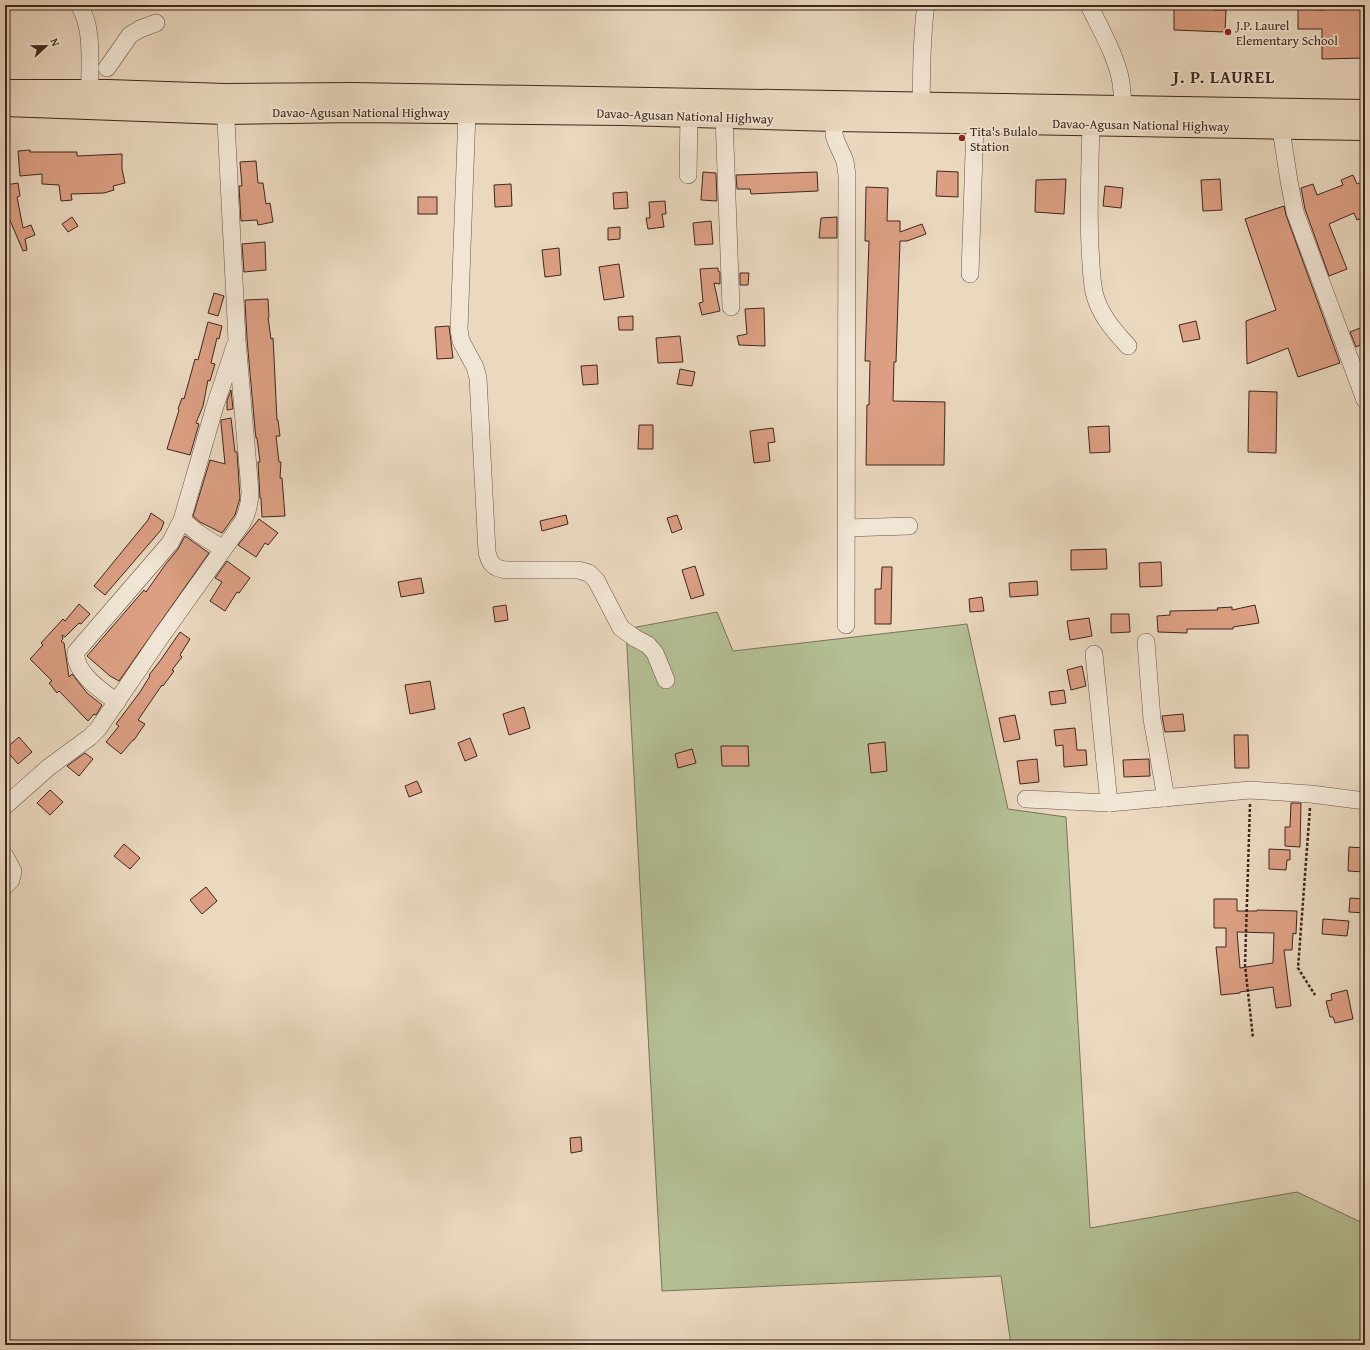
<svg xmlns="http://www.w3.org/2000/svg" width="1370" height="1350" font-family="'Gentium Book Plus',serif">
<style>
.green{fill:#b4bf94;stroke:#7a7359}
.building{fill:#dc9f83;stroke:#3f271e;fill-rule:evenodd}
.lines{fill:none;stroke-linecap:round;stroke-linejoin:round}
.minor-casing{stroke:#6a5346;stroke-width:18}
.highway-casing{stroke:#3f271e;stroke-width:24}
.path{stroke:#3f271e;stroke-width:2.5;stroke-dasharray:3 2;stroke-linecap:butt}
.minor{stroke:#f1e6d5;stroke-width:17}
.highway{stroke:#ead8bf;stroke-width:22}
.poi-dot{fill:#8f2418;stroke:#f1e6d5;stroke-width:1.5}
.labels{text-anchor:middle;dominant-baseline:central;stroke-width:3.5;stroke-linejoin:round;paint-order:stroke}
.poi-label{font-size:13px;fill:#3f271e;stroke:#f1e6d5;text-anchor:start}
.street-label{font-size:13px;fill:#3f271e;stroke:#f1e6d5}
.district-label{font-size:17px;font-weight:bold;letter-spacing:1px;fill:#3f271e;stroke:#f1e6d5}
</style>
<rect width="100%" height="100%" fill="#ead8bf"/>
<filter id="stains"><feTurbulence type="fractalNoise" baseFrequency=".005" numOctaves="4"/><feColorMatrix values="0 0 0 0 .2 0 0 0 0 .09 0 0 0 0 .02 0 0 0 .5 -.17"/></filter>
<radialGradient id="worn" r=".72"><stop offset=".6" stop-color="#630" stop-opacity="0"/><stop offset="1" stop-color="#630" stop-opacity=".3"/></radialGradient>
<polygon class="green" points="717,612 733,651 967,624 1008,809 1066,817 1090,1228 1297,1192 1365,1224 1365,1345 1011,1345 1001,1276 662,1291 626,629"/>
<g class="building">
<polygon points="1199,5 1214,5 1214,10 1226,10 1225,32 1174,30 1174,9 1199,9"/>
<polygon points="1324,5 1363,5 1363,15 1365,15 1365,58 1322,59 1322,29 1298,29 1298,9 1324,10"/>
<polygon points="30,150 30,152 77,152 77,156 122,154 122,169 125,183 113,186 114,190 104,193 71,194 72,200 61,201 59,185 42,184 42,174 20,176 18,151"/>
<polygon points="256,161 258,183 263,183 266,204 270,203 273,222 258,225 257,220 241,221 239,186 242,186 240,162"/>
<polygon points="937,171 958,172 958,197 936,196"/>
<polygon points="703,172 716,173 717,201 701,200"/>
<polygon points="817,172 818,191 751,194 750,189 737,189 736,175"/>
<polygon points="1353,175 1357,184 1365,181 1365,217 1357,220 1354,213 1329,224 1347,269 1329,276 1305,209 1301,188 1313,184 1317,195 1343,185 1341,180"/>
<polygon points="1066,179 1064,214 1035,212 1036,180"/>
<polygon points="1220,179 1222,210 1203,211 1201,180"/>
<polygon points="18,183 20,196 17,197 23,228 31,225 35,235 25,239 27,250 23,251 9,218 5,219 5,185"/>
<polygon points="511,184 512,206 495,207 494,185"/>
<polygon points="1105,186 1123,188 1121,208 1103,206"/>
<polygon points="866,187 888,188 887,221 900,221 900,232 922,224 926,234 907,241 900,241 896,362 894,362 893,401 945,402 944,465 866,465 867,405 869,405 870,361 865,361 869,241 865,241"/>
<polygon points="627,192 628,208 614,209 613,193"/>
<rect x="418" y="197" width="19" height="17"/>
<polygon points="665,201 666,214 662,214 664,227 648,229 646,218 650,218 649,202"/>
<polygon points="1284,206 1286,215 1340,363 1298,377 1288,348 1247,364 1246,321 1276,310 1245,219"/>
<polygon points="72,217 78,226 68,232 62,224"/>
<polygon points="837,217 837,238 819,238 821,218"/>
<polygon points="711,221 713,244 695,245 693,223"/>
<polygon points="620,227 620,239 608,240 608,228"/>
<polygon points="265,242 266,270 244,272 242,244"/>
<polygon points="559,248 561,275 545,277 542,250"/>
<polygon points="619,264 624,297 604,300 599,267"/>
<polygon points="718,268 718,271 720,272 720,284 714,283 720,311 702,315 699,303 703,302 700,269"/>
<polygon points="740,273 749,273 748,285 740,285"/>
<polygon points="214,293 224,296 218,316 208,313"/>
<polygon points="268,299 269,317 268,317 271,339 273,338 274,357 277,420 278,420 280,436 276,436 279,462 281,462 280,478 282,478 285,516 262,517 261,498 260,498 258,462 260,462 257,438 256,438 255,429 247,339 245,300"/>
<polygon points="764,308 765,346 739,345 737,336 747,334 745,309"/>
<polygon points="633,316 633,330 619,330 618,317"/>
<polygon points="1196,321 1200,339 1183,342 1179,325"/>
<polygon points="208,322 222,326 219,339 217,338 211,363 215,364 210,381 208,380 203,406 196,423 199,424 190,455 167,449 179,410 178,409 182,398 184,399 195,359 198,360"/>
<polygon points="449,326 453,358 437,359 435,327"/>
<polygon points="1365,326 1365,343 1356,347 1350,332"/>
<polygon points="680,336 683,362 658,363 656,338"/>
<polygon points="597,365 598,384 583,385 581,366"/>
<polygon points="680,369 695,372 692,386 677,384"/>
<polygon points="231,390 233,409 227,410 227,401"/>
<polygon points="1249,391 1277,392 1276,453 1248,452"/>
<polygon points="231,418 235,452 237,452 240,498 235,515 222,533 200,522 193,516 210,460 225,464 221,423 221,420"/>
<polygon points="639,425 653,425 653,449 638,449"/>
<polygon points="1109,426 1110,452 1090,453 1088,427"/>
<polygon points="773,428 775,442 768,443 770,461 754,463 750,431"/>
<polygon points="151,513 164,522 161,530 105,595 94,586 148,520"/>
<polygon points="566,515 568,524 542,531 540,521"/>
<polygon points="677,515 682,529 672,533 667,518"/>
<polygon points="259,519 278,533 268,545 265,543 256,557 238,545"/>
<polygon points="185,536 209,553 119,681 110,676 87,656 144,590 146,592 165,565 178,549"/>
<polygon points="1106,549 1107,569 1071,570 1071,550"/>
<polygon points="227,561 250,578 239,593 237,592 225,611 210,601 222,582 215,578"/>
<polygon points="1161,562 1162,586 1140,587 1139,563"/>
<polygon points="695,566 704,595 691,599 682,570"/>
<polygon points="882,567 892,567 891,624 875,624 875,589 881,589"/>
<polygon points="421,578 424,593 401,597 398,582"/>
<polygon points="1037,581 1038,595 1010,597 1009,583"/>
<polygon points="982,597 984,611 970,612 969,599"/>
<polygon points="79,604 90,614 81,624 79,623 65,637 62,635 63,639 61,641 64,643 69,677 72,674 87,693 102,705 96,715 94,714 88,721 59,691 57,693 49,683 52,681 30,659 43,645 41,643 63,619 65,621"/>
<polygon points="506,605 508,620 495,622 493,607"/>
<polygon points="1255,605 1259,623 1233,627 1233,629 1187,629 1187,633 1158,632 1157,616 1170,615 1170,611 1218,610 1217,608 1232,607 1232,610"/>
<polygon points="1111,614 1129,614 1130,632 1111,633"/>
<polygon points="1089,618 1092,636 1070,640 1067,621"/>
<polygon points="180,632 190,639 180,655 182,657 172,670 174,671 163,686 162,685 138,720 145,724 134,740 133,740 121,754 106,742 119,726 116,724 140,692 150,676 149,675 160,661"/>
<polygon points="1082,666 1086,686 1071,690 1067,670"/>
<polygon points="430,681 435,709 410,714 405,685"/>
<polygon points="1064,690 1066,703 1051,705 1049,692"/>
<polygon points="524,707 530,728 509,735 503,714"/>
<polygon points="1183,714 1185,731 1165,732 1162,716"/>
<polygon points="1015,715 1020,739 1004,742 999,718"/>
<polygon points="1075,728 1077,750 1086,750 1087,765 1064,767 1063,745 1056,746 1054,730"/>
<polygon points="1234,735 1248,735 1249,768 1235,768"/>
<polygon points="19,737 32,752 18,764 5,749"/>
<polygon points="470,738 477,756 465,761 458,743"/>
<polygon points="885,742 887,771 871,773 868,744"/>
<polygon points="721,746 748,746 749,766 722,766"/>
<polygon points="692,749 696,763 678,768 675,754"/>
<polygon points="85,753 93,759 79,776 67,766"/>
<polygon points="1037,759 1039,782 1020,784 1017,761"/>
<polygon points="1149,759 1150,776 1124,777 1123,760"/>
<polygon points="417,781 422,792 409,797 405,786"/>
<polygon points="50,790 63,802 50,815 37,803"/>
<polygon points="1291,803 1301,803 1300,847 1285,846 1285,827 1290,827"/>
<polygon points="124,844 140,858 130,869 114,856"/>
<polygon points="1349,847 1365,848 1365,872 1348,871"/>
<polygon points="1269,849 1290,850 1290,860 1287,860 1286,870 1269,869"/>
<polygon points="206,887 217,901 202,914 190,900"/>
<polygon points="1350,898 1365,899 1365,913 1349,912"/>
<path d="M1214,899h23v12h20v-1l40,1 -1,23 -3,-1 -1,17h-8l7,56 -15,2 -3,-21 -33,5v1l-19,2 -5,-48h10v-19h-12zM1237,932l37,1 -1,30 -33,5z"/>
<polygon points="1323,919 1349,921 1347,936 1322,934"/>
<polygon points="1347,990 1353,1019 1335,1023 1333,1017 1330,1017 1326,1001 1332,1000 1331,994"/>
<polygon points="581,1137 582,1151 571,1153 570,1138"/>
</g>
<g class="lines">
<g class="minor-casing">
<g id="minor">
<path d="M79,5c15,23 10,59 11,86"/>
<path d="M1089,5c11,23 25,47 31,72 3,14 3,28 3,41"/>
<polyline points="107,68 130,35 140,29 156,23"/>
<path d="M921,104c1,-33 0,-66 5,-99"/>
<polyline points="834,108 834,135 836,141 845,161 847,175 846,625"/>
<path d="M467,112l-8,218 2,11 14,26 3,11 9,174c3,12 6,16 19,18h72l11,3 7,7 25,48 14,10 13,7 7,8 11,27"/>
<polyline points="1279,116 1289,181 1295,212 1365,400"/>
<polyline points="724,117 731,307"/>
<path d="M1091,125c-1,41 -3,81 -1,122 1,15 1,31 4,45 5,22 20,39 34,54"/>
<polyline points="688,175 689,116"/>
<polyline points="970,274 975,123"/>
<polyline points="182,520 198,533 223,549"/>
<polyline points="846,528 909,526"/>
<polyline points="1146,642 1152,719 1166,798"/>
<polyline points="1094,654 1109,803"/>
<path d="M117,702c-14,-10 -44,-30 -41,-50l94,-109 12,-23 33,-114 20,-60"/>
<polyline points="1026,799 1109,803 1250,790 1311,794 1365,801"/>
<path d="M5,806l44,-39 41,-30 8,-8 62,-91 82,-115c6,-11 8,-20 8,-32l-13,-151 -12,-239"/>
<polyline points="5,856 13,871 11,880 5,886"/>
</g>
</g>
<g class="highway-casing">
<g id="highway">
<polyline points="5,91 108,91 225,95 353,94 1365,111"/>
<polyline points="5,105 225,113 357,111 622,114 834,120 1365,129"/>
</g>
</g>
<g class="path">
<polyline points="1250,804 1245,965 1253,1038"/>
<polyline points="1310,808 1298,968 1315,995"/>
</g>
<use href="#minor" class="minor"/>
<use href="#highway" class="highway"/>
</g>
<g class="poi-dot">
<circle cx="1228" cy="32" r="4"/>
<circle cx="962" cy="138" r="4"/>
</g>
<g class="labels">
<g class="poi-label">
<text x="1236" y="25">J.P. Laurel<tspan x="1236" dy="15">Elementary School</tspan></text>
<text x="970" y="131">Tita's Bulalo<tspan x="970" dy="15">Station</tspan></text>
</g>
<g class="street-label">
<text x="361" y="112">Davao-Agusan National Highway</text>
<text transform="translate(685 116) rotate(2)">Davao-Agusan National Highway</text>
<text transform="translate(1141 125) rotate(1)">Davao-Agusan National Highway</text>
</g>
<g class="district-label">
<text x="1224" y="76">J. P. LAUREL</text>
</g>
</g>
<rect width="1370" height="1350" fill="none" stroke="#ead8bf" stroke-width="20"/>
<rect x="6" y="6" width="1358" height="1338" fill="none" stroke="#3f271e" stroke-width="2"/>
<rect x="10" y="10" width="1350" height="1330" fill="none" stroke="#3f271e"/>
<g transform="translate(46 46) rotate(68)" stroke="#f1e6d5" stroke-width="3" paint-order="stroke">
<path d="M0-3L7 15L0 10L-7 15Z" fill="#3f271e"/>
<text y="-6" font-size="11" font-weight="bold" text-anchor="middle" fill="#3f271e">N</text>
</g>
<rect width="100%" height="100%" filter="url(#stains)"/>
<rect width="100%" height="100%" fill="url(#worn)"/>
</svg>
